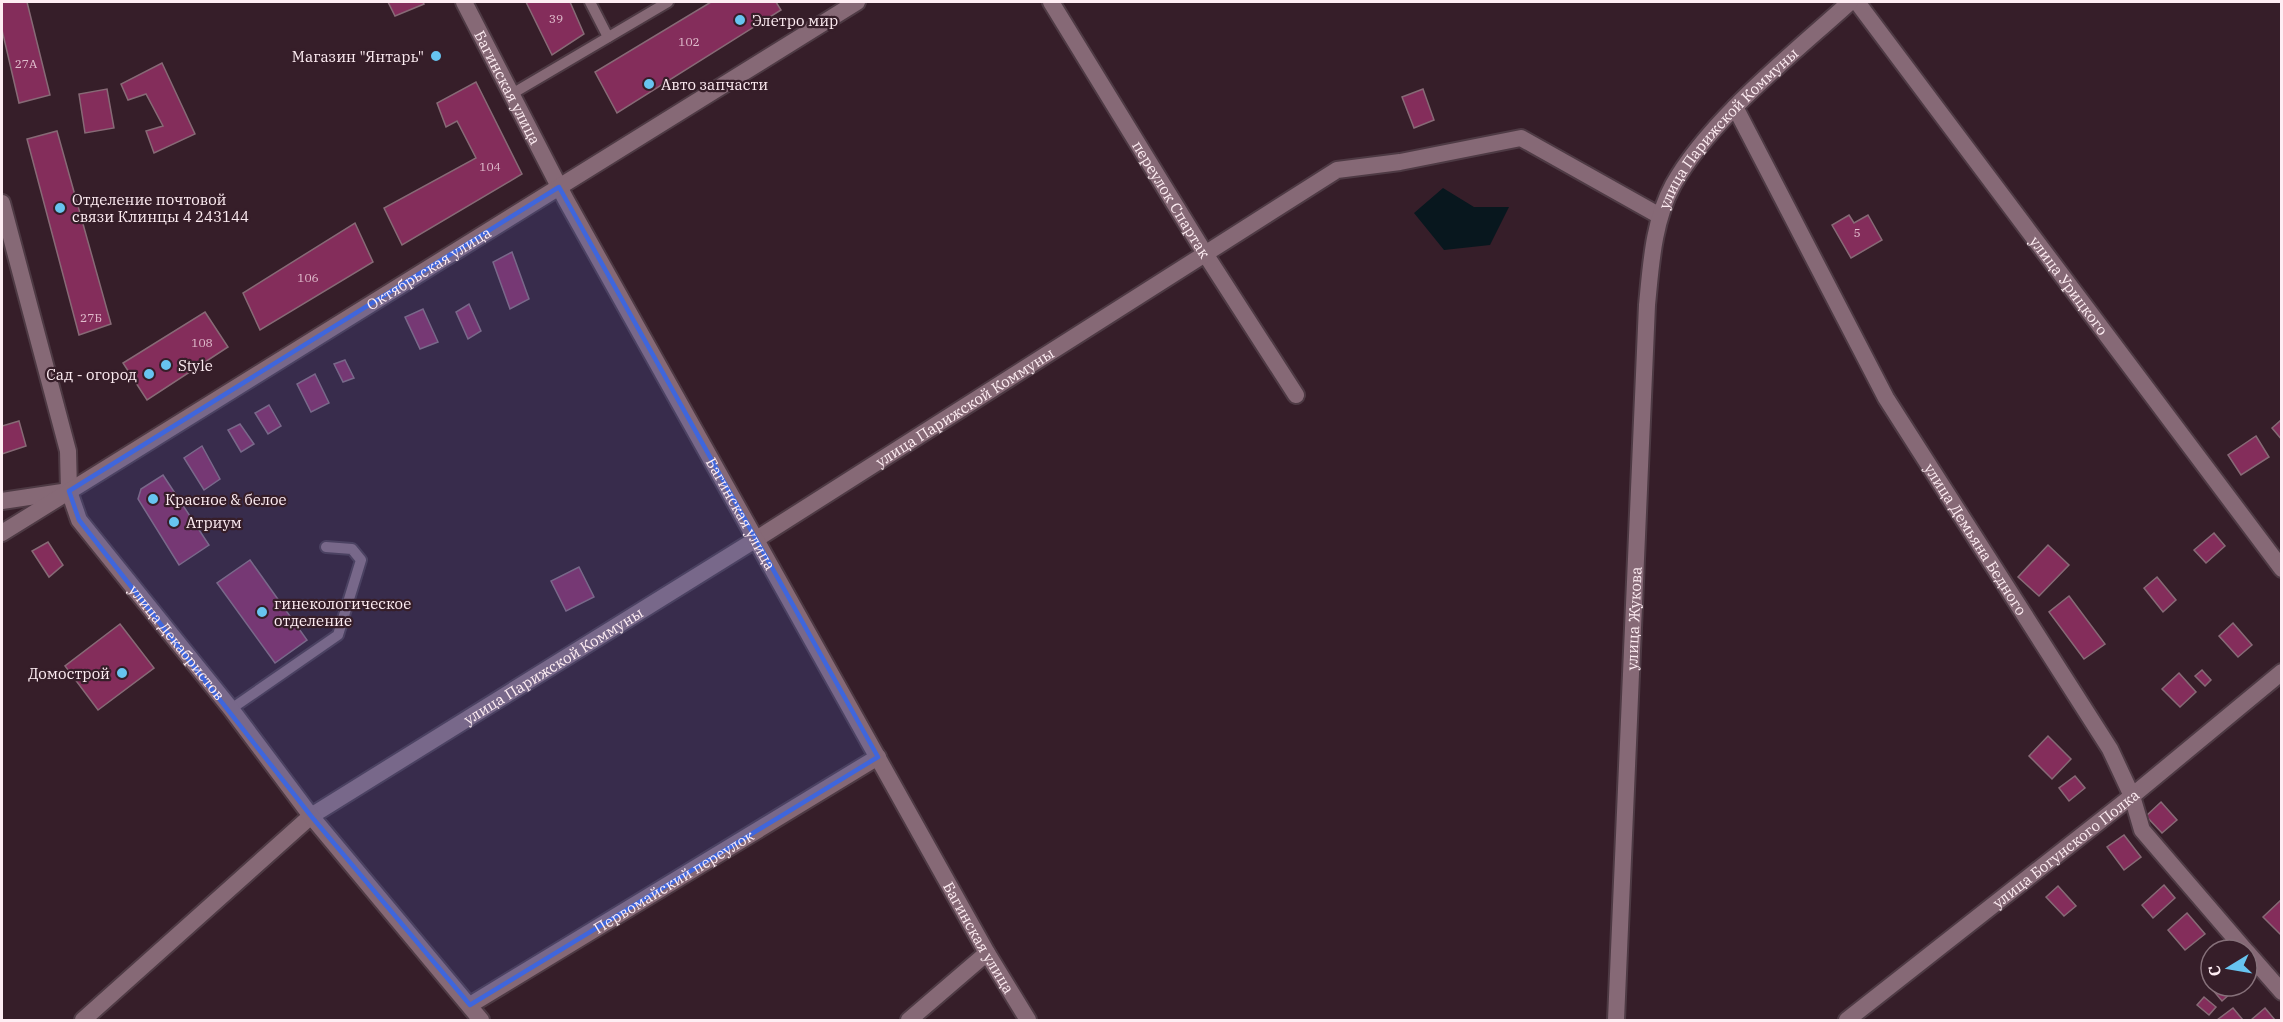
<svg xmlns="http://www.w3.org/2000/svg" width="2283" height="1022" font-family="'IBM Plex Serif',serif">
<style>
.water{fill:#08171e}
.building{fill:#842d5b;stroke:#876a76;stroke-width:1.5}
.lines{fill:none;stroke-linecap:round;stroke-linejoin:round}
.service-casing{stroke:#4e3a44;stroke-width:14}
.minor-casing{stroke:#4e3a44;stroke-width:20}
.tertiary-casing{stroke:#4e3a44;stroke-width:20}
.secondary-casing{stroke:#4e3a44;stroke-width:20}
.service{stroke:#866976;stroke-width:10}
.minor{stroke:#866976;stroke-width:16}
.tertiary{stroke:#866976;stroke-width:16}
.secondary{stroke:#866976;stroke-width:16}
.marked{fill:#3f66dc;fill-opacity:0.2;stroke:#3f66dc;stroke-width:4.5;stroke-linejoin:round}
.poi-dot{fill:#67c4f0;stroke:#361e29;stroke-width:2}
.labels{text-anchor:middle;dominant-baseline:central;stroke-width:4.5;stroke-linejoin:round;paint-order:stroke}
.number-label{font-size:12px;fill:#e0bdcd}
.poi-label{font-size:15px;fill:#feedf3;stroke:#361e29;text-anchor:start}
.street-label{font-size:15px;fill:#feedf3;stroke:#361e29}
</style>
<rect width="100%" height="100%" fill="#361e29"/>
<polygon class="water" points="1443,188 1474,207 1509,207 1490,245 1444,250 1414,213"/>
<g class="building">
<polygon points="2,2 27,2 50,95 19,103 2,30"/>
<polygon points="388,2 423,2 424,4 395,16"/>
<polygon points="526,2 570,2 584,34 552,55"/>
<polygon points="711,2 776,2 781,10 617,113 595,72"/>
<polygon points="162,63 195,134 154,153 146,131 163,126 146,94 128,100 121,84"/>
<polygon points="476,82 522,174 402,245 384,208 476,158 457,121 446,127 437,103"/>
<polygon points="107,89 114,128 85,133 79,94"/>
<polygon points="1423,89 1434,120 1414,128 1402,97"/>
<polygon points="57,131 111,324 79,335 27,139"/>
<polygon points="1849,215 1854,223 1868,215 1882,240 1851,258 1832,225"/>
<polygon points="355,223 373,262 260,330 243,293"/>
<polygon points="512,252 529,299 510,309 493,262"/>
<polygon points="469,304 481,331 468,339 456,312"/>
<polygon points="423,309 438,342 420,349 405,317"/>
<polygon points="205,312 228,347 147,400 123,363"/>
<polygon points="345,360 354,378 343,382 334,364"/>
<polygon points="315,374 329,403 311,412 297,384"/>
<polygon points="269,405 281,426 268,434 255,413"/>
<polygon points="19,421 26,446 2,454 2,426"/>
<polygon points="2280,421 2282,422 2282,440 2272,428"/>
<polygon points="240,424 254,444 241,452 228,430"/>
<polygon points="2256,436 2269,457 2241,475 2228,455"/>
<polygon points="202,446 220,479 204,490 184,458"/>
<polygon points="163,475 209,545 179,565 138,499 141,489"/>
<polygon points="2214,533 2225,546 2206,563 2194,550"/>
<polygon points="48,542 63,565 49,577 32,551"/>
<polygon points="2048,545 2069,565 2039,596 2018,577"/>
<polygon points="250,560 307,640 275,663 217,583"/>
<polygon points="579,567 594,597 566,611 551,581"/>
<polygon points="2157,577 2176,600 2163,612 2144,588"/>
<polygon points="2069,596 2105,644 2084,659 2049,612"/>
<polygon points="2233,623 2252,645 2238,657 2219,636"/>
<polygon points="120,624 154,668 98,710 65,666"/>
<polygon points="2202,670 2211,680 2205,686 2195,676"/>
<polygon points="2179,673 2196,692 2180,707 2162,689"/>
<polygon points="2048,736 2071,759 2052,779 2029,756"/>
<polygon points="2075,776 2085,788 2069,801 2059,788"/>
<polygon points="2161,802 2177,820 2162,833 2146,816"/>
<polygon points="2124,835 2141,857 2124,870 2107,847"/>
<polygon points="2164,885 2175,898 2153,918 2142,905"/>
<polygon points="2058,886 2076,906 2064,916 2046,897"/>
<polygon points="2282,899 2282,936 2263,917"/>
<polygon points="2187,913 2205,934 2185,950 2168,930"/>
<polygon points="2211,979 2211,986 2239,986 2222,1001 2207,983"/>
<polygon points="2204,997 2216,1007 2209,1015 2197,1005"/>
<polygon points="2233,1008 2243,1020 2217,1020"/>
<polygon points="2265,1008 2275,1020 2251,1020"/>
</g>
<g class="lines">
<g class="service-casing">
<g id="service">
<polyline points="590,2 608,37"/>
<polyline points="510,95 668,2"/>
<polyline points="231,709 338,635 361,560 352,549 326,547"/>
</g>
</g>
<g class="minor-casing">
<g id="minor">
<path id="s1" d="M1051,2l153,250 92,143"/>
<path id="s2" d="M1857,2l425,567"/>
<path id="s3" d="M470,1005l408,-248"/>
<path id="s4" d="M83,1020l228,-204 444,-276 582,-370 63,-8 121,-24 139,78"/>
<path id="s5" d="M1847,1020l285,-224 150,-124"/>
</g>
</g>
<g class="tertiary-casing">
<g id="tertiary">
<path id="s6" d="M464,2l102,198 421,753 41,67"/>
<path id="s7" d="M1735,107l151,291 224,351 22,47 10,34 103,120"/>
<polyline points="2,501 69,491"/>
<polyline points="2247,952 2282,992"/>
<polyline points="909,1020 987,953"/>
</g>
</g>
<g class="secondary-casing">
<g id="secondary">
<path id="s8" d="M2,203l66,248 1,40 10,29 152,189 80,107 170,204"/>
<path id="s9" d="M2,533l855,-531"/>
<path id="s10" d="M1616,1020l31,-715c4,-40 6,-83 26,-120 36,-65 121,-132 177,-183"/>
</g>
</g>
<use href="#service" class="service"/>
<use href="#minor" class="minor"/>
<use href="#tertiary" class="tertiary"/>
<use href="#secondary" class="secondary"/>
</g>
<path class="marked" d="M559,187l319,570 -408,248 -159,-189 -232,-296 -10,-29z"/>
<g class="poi-dot">
<circle cx="740" cy="20" r="6"/>
<circle cx="436" cy="56" r="6"/>
<circle cx="649" cy="84" r="6"/>
<circle cx="60" cy="208" r="6"/>
<circle cx="166" cy="365" r="6"/>
<circle cx="149" cy="374" r="6"/>
<circle cx="153" cy="499" r="6"/>
<circle cx="174" cy="522" r="6"/>
<circle cx="262" cy="612" r="6"/>
<circle cx="122" cy="673" r="6"/>
</g>
<g class="labels">
<g class="number-label">
<text x="556" y="18">39</text>
<text x="689" y="41">102</text>
<text x="26" y="63">27А</text>
<text x="490" y="166">104</text>
<text x="1857" y="232">5</text>
<text x="308" y="277">106</text>
<text x="91" y="317">27Б</text>
<text x="202" y="342">108</text>
</g>
<g class="poi-label">
<text x="752" y="20">Элетро мир</text>
<text x="424" y="56" text-anchor="end">Магазин "Янтарь"</text>
<text x="661" y="84">Авто запчасти</text>
<text x="72" y="199">Отделение почтовой<tspan x="72" dy="17">связи Клинцы 4 243144</tspan></text>
<text x="178" y="365">Style</text>
<text x="137" y="374" text-anchor="end">Сад - огород</text>
<text x="165" y="499">Красное &amp; белое</text>
<text x="186" y="522">Атриум</text>
<text x="274" y="603">гинекологическое<tspan x="274" dy="17">отделение</tspan></text>
<text x="110" y="673" text-anchor="end">Домострой</text>
</g>
<g class="street-label">
<text stroke="none"><textPath href="#s6" startOffset="96">Багинская улица</textPath></text>
<text stroke="none"><textPath href="#s10" startOffset="918">улица Парижской Коммуны</textPath></text>
<text stroke="none"><textPath href="#s1" startOffset="231">переулок Спартак</textPath></text>
<text stroke="none"><textPath href="#s9" startOffset="502">Октябрьская улица</textPath></text>
<text stroke="none"><textPath href="#s2" startOffset="354">улица Урицкого</textPath></text>
<text stroke="none"><textPath href="#s4" startOffset="1077">улица Парижской Коммуны</textPath></text>
<text stroke="none"><textPath href="#s6" startOffset="582">Багинская улица</textPath></text>
<text stroke="none"><textPath href="#s7" startOffset="495">улица Демьяна Бедного</textPath></text>
<text stroke="none"><textPath href="#s10" startOffset="402">улица Жукова</textPath></text>
<text stroke="none"><textPath href="#s8" startOffset="484">улица Декабристов</textPath></text>
<text stroke="none"><textPath href="#s4" startOffset="591">улица Парижской Коммуны</textPath></text>
<text stroke="none"><textPath href="#s5" startOffset="278">улица Богунского Полка</textPath></text>
<text stroke="none"><textPath href="#s3" startOffset="238">Первомайский переулок</textPath></text>
<text stroke="none"><textPath href="#s6" startOffset="1068">Багинская улица</textPath></text>
</g>
</g>
<rect width="2283" height="1022" fill="none" stroke="#feedf3" stroke-width="6"/>
<g transform="translate(2229 968) rotate(259)"><circle r="28" fill="#361e29" stroke="#86717a" stroke-width="1.5"/>
<path d="M0-4.5L10 22L0 15L-10 22Z" fill="#67c4f0"/>
<text y="-9" font-size="16" font-weight="bold" text-anchor="middle" fill="#feedf3">С</text>
</g>
</svg>
